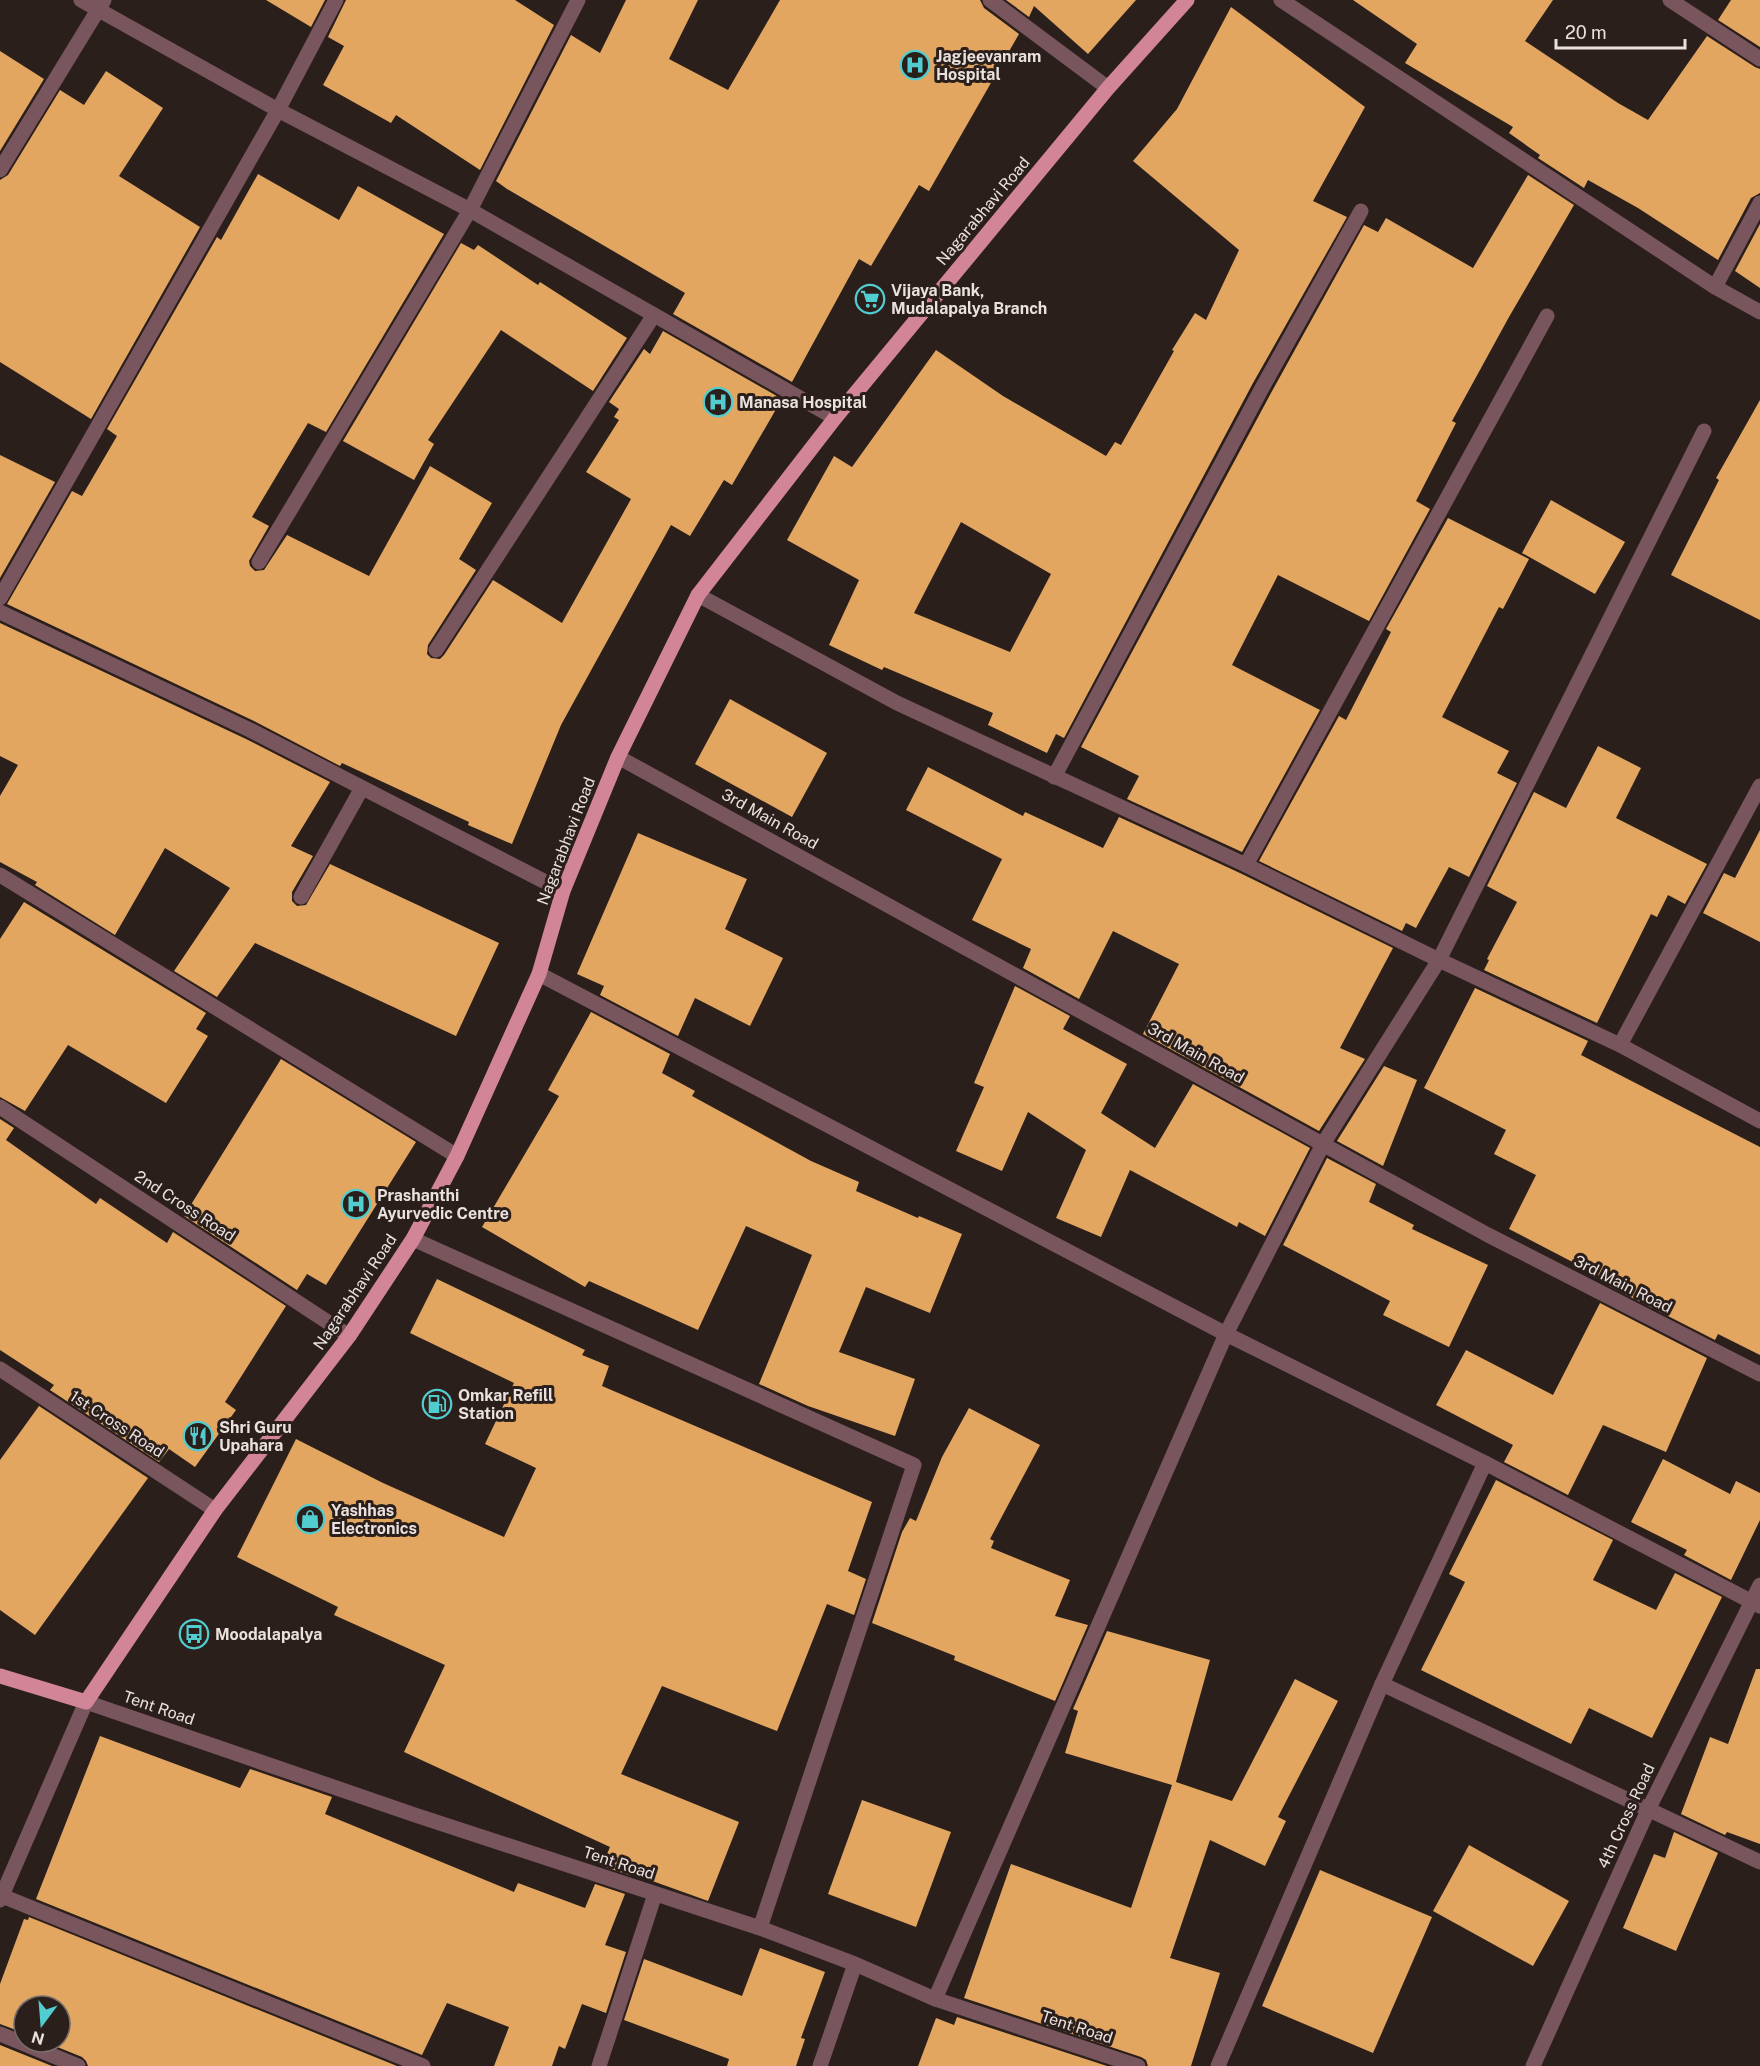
<svg xmlns="http://www.w3.org/2000/svg" width="1760" height="2066" font-family="'Public Sans',sans-serif">
<style>
.building{fill:#e2a661;fill-rule:evenodd}
.lines{fill:none;stroke-linecap:round;stroke-linejoin:round}
.minor{stroke:#79555d;stroke-width:15}
.major{stroke:#d18597;stroke-width:15}
.labels{text-anchor:middle;dominant-baseline:central;stroke-width:6;stroke-linejoin:round;paint-order:stroke}
.poi-label{font-size:16px;font-weight:bold;fill:#eae1df;stroke:#2b1f1c;text-anchor:start}
.street-label{font-size:16px;fill:#eae1df;stroke:#2b1f1c}
</style>
<rect width="100%" height="100%" fill="#2b1f1c"/>
<g class="building">
<polygon points="266,0 325,0 311,27"/>
<polygon points="346,0 515,0 554,25 480,170 396,115 391,123 323,85 344,46 328,37"/>
<polygon points="626,0 698,0 669,59 728,90 780,0 980,0 984,8 1019,34 929,191 919,185 871,266 859,259 792,382 673,314 685,293 507,189 496,181 571,35 600,53"/>
<polygon points="1006,0 1136,0 1088,54 1034,6 1029,17"/>
<polygon points="1353,0 1553,0 1525,41 1618,103 1648,120 1707,36 1755,67 1760,69 1760,193 1751,198 1718,260 1638,208 1588,180 1584,188 1538,158 1540,155 1509,133 1513,127 1405,63 1417,44"/>
<polygon points="1731,0 1760,0 1760,47 1718,20"/>
<path d="M1231,7l134,100 -52,94 34,16 -94,166 -189,355 -8,-4 -9,19 -59,-28 5,-12 -109,-46 -2,3 -53,-25 30,-65 -72,-40 47,-84 18,11 84,-117 67,46 103,60 9,-14 6,3 53,-94 -2,-1 23,-37 11,7 33,-70 -106,-89 44,-52zM961,522l90,52 -41,78 -96,-39z"/>
<polygon points="0,51 44,79 0,151"/>
<polygon points="106,71 163,108 119,176 200,227 91,419 0,362 0,180 8,175 60,90 84,105"/>
<polygon points="258,174 339,220 358,186 444,234 326,432 308,423 252,517 269,526 249,561 250,566 255,571 264,570 287,535 369,576 430,466 492,503 459,559 476,570 428,645 427,654 431,658 440,659 444,655 493,580 562,623 631,499 586,472 619,420 614,417 619,409 609,402 644,349 650,354 663,331 782,399 732,485 724,480 690,536 671,525 561,725 512,844 468,825 469,822 342,763 340,766 254,721 7,604 72,491 82,496 117,436 107,429 217,237 221,240"/>
<polygon points="1528,175 1574,205 1509,317 1452,421 1456,423 1416,501 1430,509 1369,621 1278,575 1232,665 1320,710 1242,852 1127,799 1139,776 1081,747 1271,393 1364,225 1378,232 1386,218 1473,268"/>
<polygon points="1760,224 1760,288 1735,271"/>
<polygon points="461,243 474,250 478,245 538,285 540,282 627,338 593,391 501,330 428,440 434,444 414,480 343,441"/>
<polygon points="1760,400 1760,620 1671,575 1719,480 1716,478"/>
<polygon points="0,455 55,482 0,578"/>
<polygon points="1551,500 1625,542 1595,594 1522,553"/>
<polygon points="1448,518 1529,559 1503,609 1499,607 1442,717 1509,751 1497,773 1517,783 1469,877 1449,867 1416,928 1406,923 1402,931 1259,861 1339,716 1346,720 1391,632 1386,629"/>
<polygon points="0,623 246,739 330,782 291,846 313,856 292,892 292,901 297,906 306,905 330,864 499,943 456,1036 255,943 217,997 174,971 230,888 165,848 115,935 35,885 37,882 0,862 0,796 18,765 0,756"/>
<polygon points="730,699 827,753 792,817 695,764"/>
<polygon points="1598,746 1641,768 1616,818 1707,864 1685,904 1668,895 1657,917 1651,914 1597,1023 1484,970 1489,960 1487,959 1517,902 1487,886 1534,792 1566,808"/>
<polygon points="928,767 1023,816 1025,812 1103,848 1119,817 1242,874 1393,948 1340,1048 1365,1059 1319,1131 1143,1034 1179,964 1113,931 1079,999 1023,968 1031,949 972,920 1002,859 906,810"/>
<polygon points="1760,830 1760,942 1703,913 1724,873 1735,878"/>
<polygon points="638,833 747,879 725,929 783,958 750,1026 695,998 678,1036 600,995 604,986 577,974"/>
<polygon points="24,902 206,1013 196,1029 208,1036 166,1103 68,1045 25,1111 0,1097 0,939"/>
<polygon points="1015,986 1070,1016 1063,1029 1127,1064 1101,1113 1155,1148 1193,1084 1310,1148 1265,1236 1239,1222 1237,1227 1130,1170 1101,1237 1056,1218 1086,1150 1028,1112 1002,1171 956,1151 984,1087 974,1083"/>
<polygon points="1475,988 1588,1041 1581,1055 1760,1147 1760,1355 1718,1334 1715,1340 1609,1286 1611,1282 1509,1229 1536,1175 1494,1154 1506,1130 1424,1088"/>
<polygon points="591,1012 670,1054 662,1073 695,1091 692,1096 811,1161 859,1182 856,1191 918,1218 919,1216 962,1234 930,1313 866,1287 839,1352 915,1379 895,1436 808,1406 759,1384 812,1255 746,1226 698,1330 589,1281 585,1287 482,1227 559,1096 548,1090"/>
<polygon points="281,1059 416,1142 326,1285 307,1274 297,1290 184,1216"/>
<polygon points="1384,1066 1417,1080 1383,1166 1337,1141"/>
<polygon points="0,1119 14,1128 6,1140 96,1204 100,1198 167,1243 173,1232 286,1306 225,1402 236,1410 195,1467 169,1449 159,1462 50,1390 54,1385 0,1350"/>
<polygon points="1327,1158 1376,1184 1369,1202 1414,1225 1412,1229 1488,1265 1449,1347 1383,1315 1390,1301 1283,1245"/>
<polygon points="437,1279 585,1350 582,1355 609,1366 602,1386 872,1502 848,1571 866,1579 854,1615 827,1604 777,1731 662,1686 621,1774 739,1822 708,1901 633,1874 632,1876 602,1866 610,1847 404,1752 445,1665 334,1615 338,1607 237,1557 296,1439 383,1483 504,1537 536,1468 485,1444 514,1383 410,1333"/>
<polygon points="1600,1303 1707,1358 1666,1452 1603,1425 1568,1495 1504,1462 1513,1445 1436,1405 1466,1350 1553,1395"/>
<polygon points="39,1406 148,1478 35,1635 0,1610 0,1460"/>
<polygon points="969,1408 1040,1445 990,1539 994,1541 991,1548 1070,1580 1055,1616 1088,1625 1055,1701 954,1660 955,1656 872,1623 902,1532 910,1518 916,1521 942,1457"/>
<polygon points="1663,1459 1730,1494 1736,1481 1760,1493 1760,1520 1731,1580 1684,1555 1687,1550 1631,1522"/>
<polygon points="1496,1480 1613,1540 1593,1580 1656,1610 1675,1573 1722,1597 1652,1738 1589,1708 1571,1744 1421,1670 1465,1582 1449,1574"/>
<polygon points="1107,1631 1210,1660 1176,1782 1232,1801 1295,1679 1338,1701 1278,1817 1286,1821 1265,1866 1210,1840 1170,1958 1220,1973 1191,2066 1148,2066 1146,2060 1141,2057 964,1998 1011,1864 1131,1908 1172,1785 1065,1753 1078,1711 1073,1709"/>
<polygon points="1756,1669 1760,1669 1760,1844 1727,1832 1725,1835 1681,1814 1710,1737 1728,1744"/>
<polygon points="100,1736 240,1788 250,1769 332,1797 325,1814 514,1892 518,1883 585,1908 595,1884 625,1894 605,1945 626,1952 606,2013 582,2004 565,2049 559,2046 552,2066 494,2066 509,2027 447,2003 422,2055 36,1899"/>
<polygon points="862,1800 951,1832 916,1927 828,1894"/>
<polygon points="1674,1832 1718,1853 1676,1951 1623,1928 1654,1854 1665,1858"/>
<polygon points="1469,1845 1569,1901 1533,1966 1433,1911"/>
<polygon points="1320,1870 1432,1917 1373,2053 1262,2006"/>
<polygon points="29,1917 397,2066 88,2066 86,2061 82,2057 45,2042 60,2042 60,2006 24,2006 24,2033 0,2024 0,1984 24,1919 28,1920"/>
<polygon points="760,1948 825,1972 801,2038 805,2039 796,2066 727,2066 729,2059 624,2020 644,1959 742,1996"/>
<polygon points="957,2017 1107,2066 918,2066 936,2018 954,2025"/>
<polygon points="0,2045 52,2066 0,2066"/>
</g>
<g class="lines">
<g class="minor">
<polyline points="81,0 278,110 470,210 835,418"/>
<polyline points="990,0 1108,88"/>
<polyline points="1281,0 1715,287 1760,312"/>
<polyline points="1670,0 1760,59"/>
<polyline points="0,170 104,0"/>
<polyline points="1715,287 1760,203"/>
<polyline points="259,562 470,210 578,0"/>
<polyline points="698,595 897,703 1246,865 1439,960 1620,1045 1760,1121"/>
<polyline points="0,598 278,110 336,0"/>
<polyline points="0,612 250,730 563,891"/>
<polyline points="436,650 654,315"/>
<polyline points="618,757 1488,1235 1760,1374"/>
<polyline points="1054,777 1262,388 1361,211"/>
<polyline points="1246,865 1547,316"/>
<polyline points="0,875 457,1156"/>
<polyline points="301,897 362,788"/>
<polyline points="539,974 1226,1334 1485,1463 1760,1606"/>
<polyline points="1620,1045 1760,786"/>
<polyline points="0,1107 349,1336"/>
<polyline points="413,1239 914,1465 760,1928"/>
<polyline points="0,1369 215,1510"/>
<polyline points="1382,1684 1760,1862"/>
<polyline points="2,1896 423,2066"/>
<polyline points="0,1900 86,1702 415,1815 760,1928 855,1964 935,1999 1138,2066"/>
<polyline points="935,1999 1226,1334 1323,1144 1439,960 1704,431"/>
<polyline points="0,2034 78,2066"/>
<polyline points="599,2066 655,1894"/>
<polyline points="820,2066 855,1964"/>
<polyline points="1218,2066 1382,1684 1485,1463"/>
<polyline points="1533,2066 1649,1808 1760,1585"/>
</g>
<polyline class="major" points="0,1676 86,1702 215,1510 349,1336 413,1239 457,1156 539,974 563,891 618,757 698,595 835,418 1108,88 1187,0"/>
</g>
<defs>
<g id="hospital-ring" transform="scale(1.5)"><circle r="9.5" fill="#2b1f1c" stroke="#52cdcf" stroke-width="1.5"/><path d="M-5-5h3v3.5h4V-5h3V5h-3V1.5h-4V5h-3Z" fill="#52cdcf"/></g>
<g id="supermarket-ring" transform="scale(1.5)"><circle r="9.5" fill="#2b1f1c" stroke="#52cdcf" stroke-width="1.5"/><path d="M-6-5.5h2.5l.6 2H6L4.5 2H-2.5L-4.4-4H-6ZM-1.5 3.2a1.3 1.3 0 1 0 .1 0ZM3 3.2a1.3 1.3 0 1 0 .1 0Z" fill="#52cdcf"/></g>
<g id="fuel-ring" transform="scale(1.5)"><circle r="9.5" fill="#2b1f1c" stroke="#52cdcf" stroke-width="1.5"/><path d="M-5.5-6h7V0h2V4h1.3V-2.5L3-4.5l.8-.8L6-3V5H2.5V1h-1V6h-7ZM-4.2-4.7v3.2H.2V-4.7Z" fill="#52cdcf"/></g>
<g id="restaurant-ring" transform="scale(1.5)"><circle r="9.5" fill="#2b1f1c" stroke="#52cdcf" stroke-width="1.5"/><path d="M-5-6h1v4h1v-4h1v4h1v-4h1v5L-1.5 .5V6h-2V.5L-5-1ZM5-6V6H3V1.5H1.5Q1.5-4 5-6Z" fill="#52cdcf"/></g>
<g id="shop-ring" transform="scale(1.5)"><circle r="9.5" fill="#2b1f1c" stroke="#52cdcf" stroke-width="1.5"/><path d="M-5-2.5h2.3a2.7 3.5 0 0 1 5.4 0H5L5.5 6h-11ZM-1.5-2.5h3a1.5 2.3 0 0 0-3 0Z" fill="#52cdcf"/></g>
<g id="bus-ring" transform="scale(1.5)"><circle r="9.5" fill="#2b1f1c" stroke="#52cdcf" stroke-width="1.5"/><path d="M-5-6H5V4H4V6H2V4H-2V6H-4V4H-5ZM-3.5-4V0h7V-4ZM-3.5 1.2v1.5H-2V1.2ZM2 1.2v1.5H3.5V1.2Z" fill="#52cdcf"/></g>
</defs>
<g fill-rule="evenodd">
<use href="#hospital-ring" x="915" y="65"/>
<use href="#supermarket-ring" x="870" y="299"/>
<use href="#hospital-ring" x="718" y="402"/>
<use href="#hospital-ring" x="356" y="1204"/>
<use href="#fuel-ring" x="437" y="1404"/>
<use href="#restaurant-ring" x="198" y="1436"/>
<use href="#shop-ring" x="310" y="1519"/>
<use href="#bus-ring" x="194" y="1634"/>
</g>
<g class="labels">
<g class="poi-label">
<text x="936" y="56">Jagjeevanram<tspan x="936" dy="18">Hospital</tspan></text>
<text x="891" y="290">Vijaya Bank,<tspan x="891" dy="18">Mudalapalya Branch</tspan></text>
<text x="739" y="402">Manasa Hospital</text>
<text x="377" y="1195">Prashanthi<tspan x="377" dy="18">Ayurvedic Centre</tspan></text>
<text x="458" y="1395">Omkar Refill<tspan x="458" dy="18">Station</tspan></text>
<text x="219" y="1427">Shri Guru<tspan x="219" dy="18">Upahara</tspan></text>
<text x="331" y="1510">Yashhas<tspan x="331" dy="18">Electronics</tspan></text>
<text x="215" y="1634">Moodalapalya</text>
</g>
<g class="street-label">
<text transform="translate(983 211) rotate(-50)">Nagarabhavi Road</text>
<text transform="translate(770 819) rotate(29)">3rd Main Road</text>
<text transform="translate(566 841) rotate(-69)">Nagarabhavi Road</text>
<text transform="translate(1196 1053) rotate(29)">3rd Main Road</text>
<text transform="translate(185 1206) rotate(33)">2nd Cross Road</text>
<text transform="translate(1623 1284) rotate(27)">3rd Main Road</text>
<text transform="translate(355 1292) rotate(-56)">Nagarabhavi Road</text>
<text transform="translate(117 1424) rotate(33)">1st Cross Road</text>
<text transform="translate(159 1708) rotate(19)">Tent Road</text>
<text transform="translate(1626 1816) rotate(-65)">4th Cross Road</text>
<text transform="translate(619 1863) rotate(18)">Tent Road</text>
<text transform="translate(1077 2027) rotate(18)">Tent Road</text>
</g>
</g>
<g transform="translate(42 2024) rotate(196)"><circle r="28" fill="#2b1f1c" stroke="#776d6a" stroke-width="1.5"/>
<path d="M0-4.5L10 22L0 15L-10 22Z" fill="#52cdcf"/>
<text y="-9" font-size="16" font-weight="bold" text-anchor="middle" fill="#eae1df">N</text>
</g>
<path d="M1556 39v9h129v-9" fill="none" stroke="#eae1df" stroke-width="3"/>
<text x="1565" y="39" font-size="18" fill="#eae1df" stroke="#2b1f1c" stroke-width="4.5" paint-order="stroke">20 m</text>
</svg>
